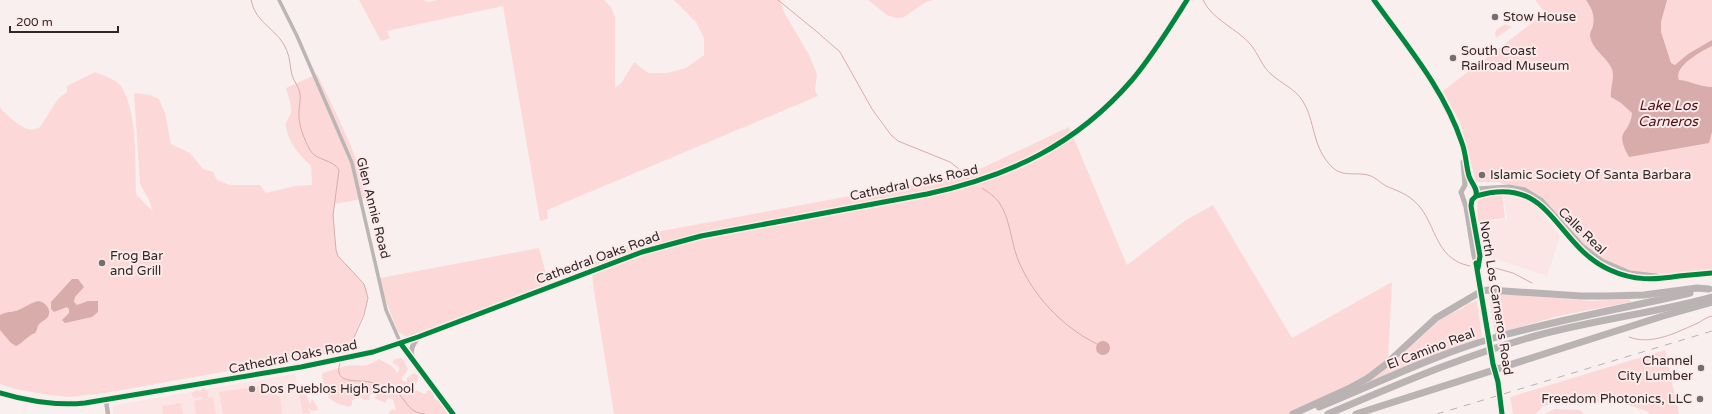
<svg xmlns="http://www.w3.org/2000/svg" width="1712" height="414" font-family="'Varela Round',sans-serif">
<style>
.built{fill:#fbe5e5}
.green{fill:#fcd9d8}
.water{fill:#d7acab}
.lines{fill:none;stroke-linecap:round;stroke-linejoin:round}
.stream{stroke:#d7acab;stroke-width:1}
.minor{stroke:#bbb5b4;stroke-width:3.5}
.tertiary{stroke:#bbb5b4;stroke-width:4.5}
.secondary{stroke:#bbb4b4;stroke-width:5}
.motorway{stroke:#b9b3b3;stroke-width:7}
.rail{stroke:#b8b3b3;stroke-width:1;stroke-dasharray:7 7;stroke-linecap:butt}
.secondary-bridge{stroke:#bbb4b4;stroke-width:5}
.cycleway-casing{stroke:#fdebeb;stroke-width:8}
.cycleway{stroke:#00873e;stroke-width:5}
.poi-dot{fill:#786d6d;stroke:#fdebeb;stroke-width:1.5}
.labels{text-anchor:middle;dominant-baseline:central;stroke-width:4;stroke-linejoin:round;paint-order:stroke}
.poi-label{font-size:13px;fill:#322727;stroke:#fdebeb;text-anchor:start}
.street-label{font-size:13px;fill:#322727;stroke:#fdebeb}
.water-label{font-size:14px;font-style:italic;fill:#530e16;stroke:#fdebeb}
</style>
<rect width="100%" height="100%" fill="#f9efef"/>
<g class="built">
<polygon points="1503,194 1517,195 1538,207 1560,236 1547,276 1492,258 1486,222 1507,219"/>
<polygon points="295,374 303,414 113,414 113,408 116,405"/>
</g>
<g class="green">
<path d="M359,0h64c4,3 10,2 14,0h167l7,7 4,10v71l7,-6 12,-20 14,11h19l19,-5 18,-13v-17l-8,-16 -22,-22h106l4,12 25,43 8,19 -2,16 3,6 -271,114 1,9 -8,2 -37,-215 -116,25 3,7 -9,3z"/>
<polygon points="868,0 934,0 926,2 904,17 896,18 887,15"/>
<path d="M1535,0h177v270l-44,4 -37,-3 -31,-13 -16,-13 -45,-49c-11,-8 -24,-12 -37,-12l-2,-2h-24l-16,-60 -17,-31 102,-78z"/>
<polygon points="1505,24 1512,27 1496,38 1495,34 1496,30"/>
<path d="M95,72c7,3 20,7 25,13 18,24 15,79 16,109l17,18 -4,-12 -9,-16 -6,-91 16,2 9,4 6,14 6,31 19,9 13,16 10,3 4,8 13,5h30l6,8 29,-7 17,-1 -1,-19c-11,-10 -23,-24 -25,-39 -1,-6 3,-9 5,-14 1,-8 -3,-17 -5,-25l31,-14c19,40 42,81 50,124l-33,6c-1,9 0,45 4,52 3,4 8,8 11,11 19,21 25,27 11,54 -5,11 -7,23 -16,32h-5l-39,5 -195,35 -36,4 -21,-2 -33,-6 -15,-5v-277c3,6 22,21 28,22 4,1 9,0 12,-2l18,-28 9,-7v-6z"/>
<path d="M1069,127l58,138 59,-45 27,-15 79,133 100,-56 -4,78c-30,25 -65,38 -100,54h-674l-20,-123 -3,-28 70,-32 308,-57z"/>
<path d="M1502,194l3,24 -25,3 -2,2c1,-8 -2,-15 0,-22l5,-3z"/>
<polygon points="539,248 547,277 545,286 407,337 398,332 382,291 380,278"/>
<polygon points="1498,293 1592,301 1630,299 1631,302 1558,316 1495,334 1489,295"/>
<polygon points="1477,301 1482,337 1364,384 1385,370 1439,320 1449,314 1463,308 1467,304"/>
<polygon points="1665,350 1679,414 1650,414 1646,411 1614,400 1593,403 1557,402 1543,406 1536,414 1513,414 1510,397"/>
<path d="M401,358l3,3 4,8 -3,5 -3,3v3l5,2v-4l7,-5 4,2v6l-5,5 2,4 10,4 3,-4 6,2v7l5,2 11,13h-62l3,-4h5l-3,-11 -5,-1 -3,5 -11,-5 3,-3 -1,-3 -6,3 -1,5h-5l-6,-4 -6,5v4l-3,2 -13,-4 -7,-5c-1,-9 -7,-14 -7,-24l1,-1c7,-2 15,-5 22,-7 15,-3 18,4 34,-7l13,7 5,7 2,-3v-3l-7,-5 3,-3z"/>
<polygon points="261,386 280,397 282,414 223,414 219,392"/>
<polygon points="203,388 209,392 207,395 208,398 213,397 216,414 196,414 194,401 203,399 202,397 194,398 192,396 192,393 196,390 202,392 201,390"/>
<polygon points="298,390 305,392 310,404 312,399 317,406 318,410 312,411 308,408 311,413 303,414"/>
<polygon points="181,403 183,414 163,414 162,406"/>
<polygon points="1555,409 1580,410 1584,414 1545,414"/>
</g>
<g class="water">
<path d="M1586,0h81l-6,22v10l10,31 4,2 13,-11 24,-14v6c-10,5 -39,20 -33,34 12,1 21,7 33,7v45l-3,11 -80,14c-16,-29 1,-21 3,-44l-11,-10 -10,-6c-1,-9 4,-19 1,-28 -5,-12 -21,-20 -22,-34 0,-3 2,-6 3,-9 2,-11 -1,-17 -7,-26z"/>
<polygon points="72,279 78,279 84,287 75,297 74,302 77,305 88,301 98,301 98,312 92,317 65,323 62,320 69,313 69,309 67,307 54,312 51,309 51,302"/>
<path d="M38,301c8,1 15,10 9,17 -2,2 -6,4 -8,6 -2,3 -2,7 -4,9 -8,3 -12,10 -19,13l-5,-3 -11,-13v-15c6,-3 10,-3 16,-4 8,-3 14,-8 22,-10z"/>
<circle cx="1103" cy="348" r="7"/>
</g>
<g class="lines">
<g class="stream">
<path d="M251,0c4,24 29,30 36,51 3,7 3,16 5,24 2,7 7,11 8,19 1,6 -1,12 -1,18 -1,12 5,27 11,38 6,11 23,9 29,20l-6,45 3,35 2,6 26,28 4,14 -4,17 -13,29 -4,6"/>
<polyline points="778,0 816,31 840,52 872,109 891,135 898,141 950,162 963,172 970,181"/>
<path d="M1203,0c10,21 34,28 48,45 8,10 11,22 21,30 9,8 23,14 30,25 14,21 9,47 31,68 11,10 26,3 38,8 5,2 10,7 15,10 9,4 19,7 27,14 24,19 19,59 57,66"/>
<path d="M982,188c6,4 14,9 18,16 10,15 11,37 17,53 14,37 45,70 80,87"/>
<polyline points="1488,266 1513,273 1532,283"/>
<path d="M1629,337c23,9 48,-5 69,-14 5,-3 9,-6 14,-7"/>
<path d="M340,363c-8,24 21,15 33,20 7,2 20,6 26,11 9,10 11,19 26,20"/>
</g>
<polyline class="minor" points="279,0 297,36 352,163 386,310 401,344"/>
<polyline class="tertiary" points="106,401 108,414"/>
<g class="secondary">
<path d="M1374,0c33,46 70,89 88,143 4,11 4,22 7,33 2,7 9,12 7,20l-4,4 -1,6 9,50 -2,12"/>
<polyline points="1463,162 1465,185 1461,192 1466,207 1474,256 1478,268 1488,332"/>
<polyline points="1476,189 1509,187 1525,190 1541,200 1582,246 1602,261 1630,273 1657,276"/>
<path d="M1476,196c76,-23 78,49 134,74 24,11 44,10 69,6 11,-1 22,-2 33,-3"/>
<polyline points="401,344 453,414"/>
<path d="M412,357c-2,-8 1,-13 6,-19"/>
<polyline points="1493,361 1498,382"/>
<path d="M0,393c27,8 56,13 85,10l216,-36 72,-15 45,-15 224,-85 59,-16 226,-42c83,-18 149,-49 205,-114 21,-25 38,-53 55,-80"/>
<polyline points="1500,399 1502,414"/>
</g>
<g class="motorway">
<path d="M1319,407c59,-24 117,-53 178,-70 64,-18 129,-29 193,-44"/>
<polyline points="1293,414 1348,389 1368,378 1385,365 1436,318 1482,291 1489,290 1581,296 1607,296 1644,295 1697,288 1709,289"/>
<path d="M1328,414c69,-29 134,-58 207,-78 58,-16 119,-23 177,-39"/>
<polyline points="1356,414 1663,316 1712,302"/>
</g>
<polyline class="rail" points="1437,414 1712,331"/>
<g class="secondary-bridge">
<polyline points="1488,332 1493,361"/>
<polyline points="1498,382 1500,399"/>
</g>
<g class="cycleway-casing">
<g id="cycleway">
<path d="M1374,0c33,46 70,89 88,143 4,11 4,22 7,33 2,7 9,12 7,20l-4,4 -1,6 9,50 -2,12"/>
<path d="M1476,196c76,-23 78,49 134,74 24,11 44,10 69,6 11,-1 22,-2 33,-3"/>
<polyline points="1476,263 1493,364 1498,382 1502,414"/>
<polyline points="401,344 453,414"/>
<path d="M0,393c27,8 56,13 85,10l216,-36 72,-15 45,-15 224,-85 59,-16 226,-42c83,-18 149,-49 205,-114 21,-25 38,-53 55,-80"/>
</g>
</g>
<use href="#cycleway" class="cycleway"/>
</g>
<g class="poi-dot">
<circle cx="1495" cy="17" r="4"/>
<circle cx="1453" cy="58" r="4"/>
<circle cx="1482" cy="175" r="4"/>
<circle cx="102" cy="263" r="4"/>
<circle cx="1701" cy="368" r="4"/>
<circle cx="252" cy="389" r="4"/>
<circle cx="1700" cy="399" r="4"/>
</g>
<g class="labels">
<g class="poi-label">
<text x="1503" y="17">Stow House</text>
<text x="1461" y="51">South Coast<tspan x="1461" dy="15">Railroad Museum</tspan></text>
<text x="1490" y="175">Islamic Society Of Santa Barbara</text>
<text x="110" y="256">Frog Bar<tspan x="110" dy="15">and Grill</tspan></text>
<text x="1693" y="361" text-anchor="end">Channel<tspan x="1693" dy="15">City Lumber</tspan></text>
<text x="260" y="389">Dos Pueblos High School</text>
<text x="1692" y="399" text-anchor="end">Freedom Photonics, LLC</text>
</g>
<g class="street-label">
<text transform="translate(914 183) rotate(-12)">Cathedral Oaks Road</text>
<text transform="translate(373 208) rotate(76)">Glen Annie Road</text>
<text transform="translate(1582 231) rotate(44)">Calle Real</text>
<text transform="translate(598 258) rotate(-20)">Cathedral Oaks Road</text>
<text transform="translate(1496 298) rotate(81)">North Los Carneros Road</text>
<text transform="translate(1431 349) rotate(-21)">El Camino Real</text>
<text transform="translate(293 357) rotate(-11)">Cathedral Oaks Road</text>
</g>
<g class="water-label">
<text x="1668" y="105">Lake Los<tspan x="1668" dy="16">Carneros</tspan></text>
</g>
</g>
<path d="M10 26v6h108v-6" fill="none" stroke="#322727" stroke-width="2"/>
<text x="16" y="26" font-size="12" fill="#322727" stroke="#fdebeb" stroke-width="3" paint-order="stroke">200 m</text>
</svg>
